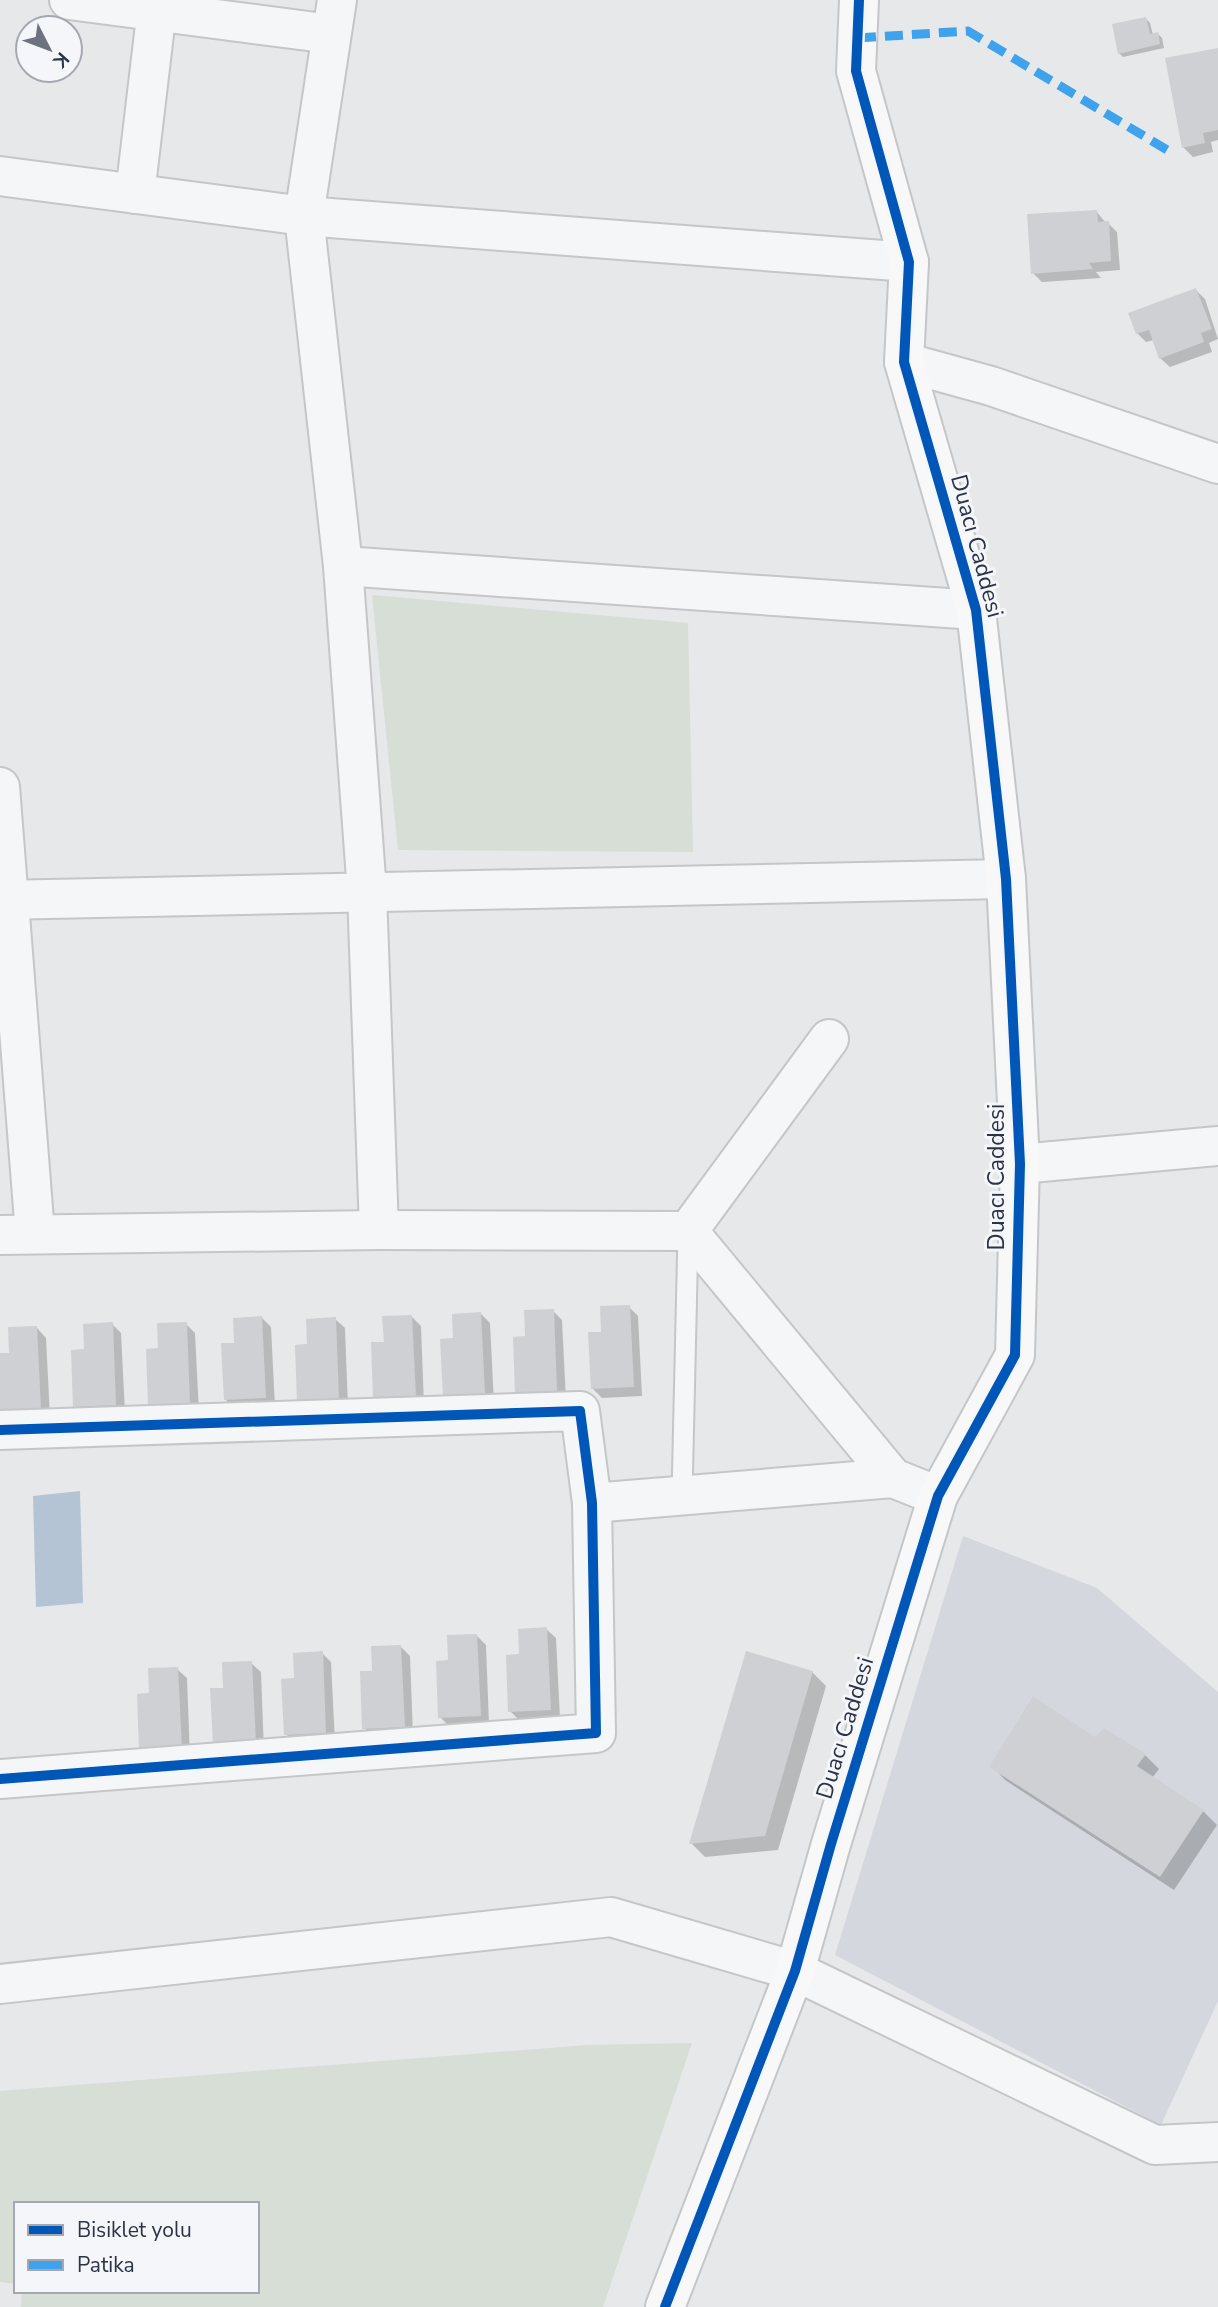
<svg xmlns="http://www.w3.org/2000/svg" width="1218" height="2307" font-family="'Nunito Sans',sans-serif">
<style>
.built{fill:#d4d7dd}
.green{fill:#d6ded6}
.water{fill:#b4c4d5}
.shadow{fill:#0003}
.building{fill:#ced0d3}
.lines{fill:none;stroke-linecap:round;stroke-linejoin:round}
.lane-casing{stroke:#c4c6c8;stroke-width:23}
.street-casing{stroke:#c4c6c8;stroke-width:42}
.secondary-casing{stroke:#c4c6c8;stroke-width:42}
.lane{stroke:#f5f6f7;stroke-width:19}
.street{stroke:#f5f6f7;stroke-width:38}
.secondary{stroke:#f8f8f8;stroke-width:38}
.quiet{stroke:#3ea3ec;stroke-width:9;stroke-dasharray:18 9;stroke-linecap:butt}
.cycleway-casing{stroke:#f4f6f9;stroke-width:15}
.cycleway{stroke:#0057b8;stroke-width:10}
.labels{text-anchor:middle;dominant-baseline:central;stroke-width:6;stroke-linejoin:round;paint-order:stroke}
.street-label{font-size:23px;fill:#2b3445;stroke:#f4f6f9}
</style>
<rect width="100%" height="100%" fill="#e6e8ea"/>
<polygon class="built" points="963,1536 1097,1588 1218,1692 1218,2001 1161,2125 835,1955"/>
<g class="green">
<polygon points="372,595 688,623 693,852 398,850"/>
<polygon points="692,2043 603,2307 21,2307 22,2291 257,2291 257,2204 16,2204 16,2284 0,2282 0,2091 587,2045"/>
</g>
<polygon class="water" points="80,1491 83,1603 36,1607 33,1496"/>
<g class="shadow">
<polygon points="1146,19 1150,23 1153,35 1158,34 1162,38 1164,48 1123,57 1119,53"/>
<polygon points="1218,50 1218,140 1211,142 1213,152 1193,157 1183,147"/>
<polygon points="1096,211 1106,223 1108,223 1117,232 1120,270 1096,272 1101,278 1042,282 1033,273"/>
<polygon points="1196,290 1205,299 1218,339 1209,343 1212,352 1170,367 1160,358 1154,340 1146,342 1137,333"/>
<polygon points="629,1307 638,1316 642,1396 602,1398 592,1388 603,1333"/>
<polygon points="553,1311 562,1320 566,1400 526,1402 517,1393 527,1337"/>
<polygon points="481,1314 490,1323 494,1403 454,1405 444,1395 454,1340"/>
<polygon points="412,1317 421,1326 424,1406 384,1408 385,1343"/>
<polygon points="262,1318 271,1327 275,1407 235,1409 225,1399 236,1344"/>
<polygon points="335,1319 345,1328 348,1408 308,1410 309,1346"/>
<polygon points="112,1324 121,1333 125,1413 84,1415 75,1406 86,1351"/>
<polygon points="186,1324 195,1333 199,1413 150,1405 160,1350"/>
<polygon points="37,1328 46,1338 50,1417 10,1419 0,1402 0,1355 11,1355"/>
<polygon points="546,1629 556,1638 560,1718 519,1720 510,1711 520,1656"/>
<polygon points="476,1635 486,1645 489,1724 449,1726 440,1717 450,1662"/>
<polygon points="400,1646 410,1656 413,1735 373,1737 364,1728 374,1673"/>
<polygon points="322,1653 331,1662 335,1742 295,1744 286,1734 296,1679"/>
<polygon points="251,1663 261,1672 264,1752 224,1754 225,1689"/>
<polygon points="177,1669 187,1678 190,1758 150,1759 151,1695"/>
<polygon points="812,1672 826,1686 778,1850 705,1857 691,1843"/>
<polygon points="1096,1739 1145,1755 1159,1769 1152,1778 1203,1811 1217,1825 1174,1890 1005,1780 992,1766"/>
</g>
<g class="building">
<polygon points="1146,17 1150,34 1158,32 1160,44 1118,54 1112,24"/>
<polygon points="1218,48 1218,130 1203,133 1205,143 1182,148 1165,58"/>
<polygon points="1097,210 1098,222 1109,221 1111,261 1089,263 1093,269 1031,274 1027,214"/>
<polygon points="1196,288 1212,329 1201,333 1204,342 1159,359 1149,330 1136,334 1128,313"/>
<polygon points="630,1305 634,1387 591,1389 588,1332 601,1332 600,1306"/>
<polygon points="554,1309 557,1391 515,1394 513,1337 525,1336 524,1310"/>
<polygon points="481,1312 485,1394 443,1396 440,1339 453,1338 452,1314"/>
<polygon points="412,1315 416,1397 373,1399 371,1342 384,1342 382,1316"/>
<polygon points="262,1316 266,1398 224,1400 221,1343 234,1343 233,1318"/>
<polygon points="336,1317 339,1400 297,1402 295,1345 307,1344 306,1319"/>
<polygon points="113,1322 116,1405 73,1407 71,1350 84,1349 83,1324"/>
<polygon points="187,1322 190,1404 148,1406 146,1349 158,1348 157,1323"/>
<polygon points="37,1326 41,1409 0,1411 0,1353 9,1353 8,1327"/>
<polygon points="547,1627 551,1710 508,1712 506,1655 519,1654 518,1629"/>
<polygon points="477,1634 481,1716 438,1718 436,1661 448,1660 447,1635"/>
<polygon points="401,1645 405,1727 362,1729 360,1671 372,1671 371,1646"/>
<polygon points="323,1651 326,1733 284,1735 281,1679 294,1678 293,1653"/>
<polygon points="746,1651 813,1671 765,1836 689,1844"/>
<polygon points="252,1661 256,1743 213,1745 210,1688 223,1688 222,1662"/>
<polygon points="178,1667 182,1749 139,1751 137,1694 149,1693 148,1668"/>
<polygon points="1033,1696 1095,1737 1104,1728 1146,1754 1137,1766 1204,1810 1160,1877 989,1767"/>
</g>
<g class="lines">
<g class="lane-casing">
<polyline id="lane" points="682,1495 688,1234"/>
</g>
<g class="street-casing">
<g id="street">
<polyline points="69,0 331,34"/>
<polyline points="337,0 304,216 343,566 367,892 379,1230"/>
<polyline points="0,176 304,216 909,262"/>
<polyline points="135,194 158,0"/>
<polyline points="904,362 991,386 1218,464"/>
<polyline points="343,566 976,610"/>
<polyline points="0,787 35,1234"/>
<polyline points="0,900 1006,879"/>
<polyline points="1020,1164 1218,1146"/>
<polyline points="688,1231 829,1039"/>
<polyline points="0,1235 379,1230 688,1231 893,1478 938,1496"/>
<polyline points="0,1430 580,1411 592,1503 596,1733 0,1779"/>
<polyline points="592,1503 893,1478"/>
<polyline points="0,1984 611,1917 795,1971 1155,2145 1218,2142"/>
</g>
</g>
<g class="secondary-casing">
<polyline id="secondary" points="665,2307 795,1971 831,1844 938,1496 1015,1355 1020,1164 1006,879 976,610 904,362 909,262 856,71 859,0"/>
</g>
<use href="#lane" class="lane"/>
<use href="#street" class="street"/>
<use href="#secondary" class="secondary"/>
<polyline class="quiet" points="858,38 968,31 1174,154"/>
<g class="cycleway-casing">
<g id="cycleway">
<polyline points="0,1430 580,1411 592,1503 596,1733 0,1779"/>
<polyline points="665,2307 795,1971 831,1844 938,1496 1015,1355 1020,1164 1006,879 976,610 904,362 909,262 856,71 859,0"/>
</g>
</g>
<use href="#cycleway" class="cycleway"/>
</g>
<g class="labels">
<g class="street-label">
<text transform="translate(977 546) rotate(75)">Duacı Caddesi</text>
<text transform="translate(996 1177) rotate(-90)">Duacı Caddesi</text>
<text transform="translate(845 1728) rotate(-73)">Duacı Caddesi</text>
</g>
</g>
<rect x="14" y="2202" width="245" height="91" fill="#f4f6f9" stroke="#a4a8b1" stroke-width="2"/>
<rect x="28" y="2225" width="35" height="10" fill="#0057b8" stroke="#a4a8b1" stroke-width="2"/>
<text x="77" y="2237" font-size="21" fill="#2b3445">Bisiklet yolu</text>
<rect x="28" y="2260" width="35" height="10" fill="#3ea3ec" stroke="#a4a8b1" stroke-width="2"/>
<text x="77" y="2272" font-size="21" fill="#2b3445">Patika</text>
<g transform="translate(49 49) rotate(132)"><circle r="33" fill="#f4f6f9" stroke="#a4a8b1" stroke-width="2"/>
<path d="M0-5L12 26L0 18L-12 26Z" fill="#6c737f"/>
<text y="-10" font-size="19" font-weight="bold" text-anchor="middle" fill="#2b3445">K</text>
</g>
</svg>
